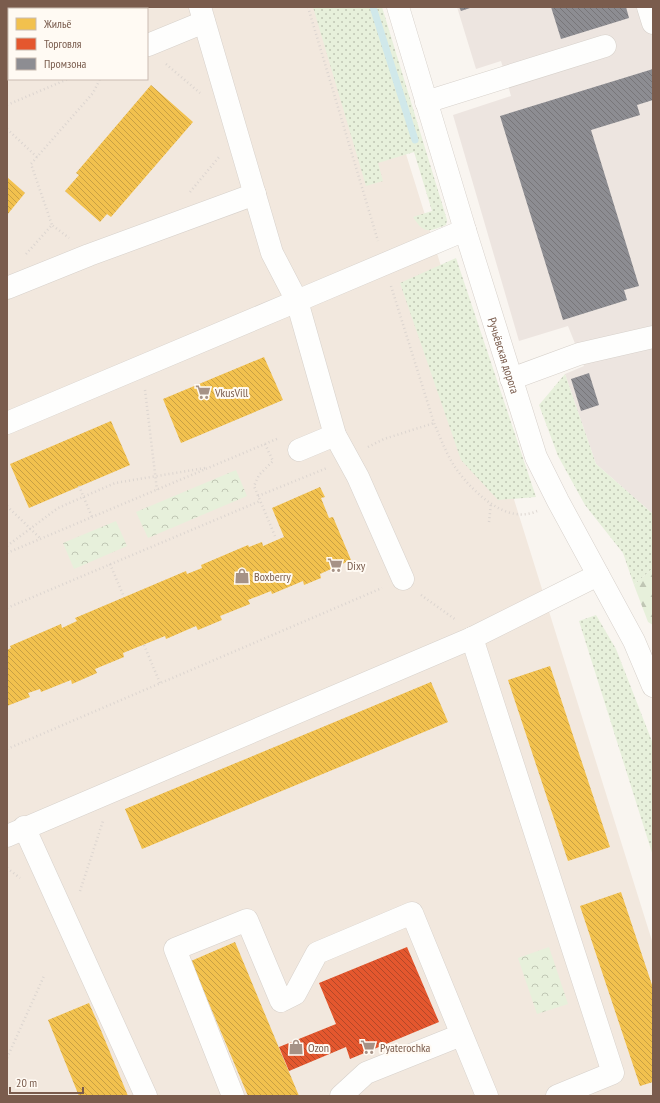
<svg xmlns="http://www.w3.org/2000/svg" width="660" height="1103" font-family="'PT Sans Narrow',sans-serif">
<style>
.residential{fill:#f2e8de;fill-rule:evenodd}
.industrial{fill:#ede5e0}
.grass{fill:url(#grass-dots)}
.forest{fill:url(#forest-firs)}
.park{fill:url(#park-crowns)}
.homes{fill:url(#homes-back-hatch)}
.shops{fill:url(#shops-back-hatch)}
.industry{fill:url(#industry-back-hatch)}
.lines{fill:none;stroke-linecap:round;stroke-linejoin:round}
.stream{stroke:#d0e8ea;stroke-width:7}
.minor-casing{stroke:#d7d1cb;stroke-width:23}
.path{stroke:#dcd5d0;stroke-width:2.5;stroke-dasharray:1 3;stroke-linecap:butt}
.minor{stroke:#fefefd;stroke-width:22}
.labels{text-anchor:middle;dominant-baseline:central;stroke-width:4;stroke-linejoin:round;paint-order:stroke}
.street-label{font-size:12px;fill:#7a5c4d;stroke:#fffaf3}
.poi-label{font-size:12px;fill:#7a5c4d;stroke:#fffaf3;text-anchor:start}
</style>
<defs>
<pattern id="grass-dots" width="8" height="8" patternUnits="userSpaceOnUse"><rect width="8" height="8" fill="#e7f0db"/><path d="M2 2h.1M6 6h.1" fill="none" stroke="#c0c6b4" stroke-width="1.8" stroke-linecap="round"/></pattern>
<pattern id="forest-firs" width="22" height="20" patternUnits="userSpaceOnUse"><rect width="22" height="20" fill="#e7f0db"/><path d="M5 1l3.5 6h-7zM16 11l3.5 6h-7z" fill="#c0c6b4"/></pattern>
<pattern id="park-crowns" width="20" height="18" patternUnits="userSpaceOnUse"><rect width="20" height="18" fill="#e7f0db"/><path d="M2 6a3 3 0 1 1 6 0M12 15a3 3 0 1 1 6 0" fill="none" stroke="#c0c6b4"/></pattern>
<pattern id="homes-back-hatch" width="6" height="6" patternUnits="userSpaceOnUse"><rect width="6" height="6" fill="#f2c14e"/><path d="M-1 5l2 2M0 0l6 6M5-1l2 2" fill="none" stroke="#c9a043"/></pattern>
<pattern id="shops-back-hatch" width="6" height="6" patternUnits="userSpaceOnUse"><rect width="6" height="6" fill="#e4572e"/><path d="M-1 5l2 2M0 0l6 6M5-1l2 2" fill="none" stroke="#b44828"/></pattern>
<pattern id="industry-back-hatch" width="6" height="6" patternUnits="userSpaceOnUse"><rect width="6" height="6" fill="#8d8d92"/><path d="M-1 5l2 2M0 0l6 6M5-1l2 2" fill="none" stroke="#787679"/></pattern>
</defs>
<rect width="100%" height="100%" fill="#f9f5f0"/>
<path class="residential" d="M7,7h353l293,937v152h-646zM9,9h138v70h-138z"/>
<polygon class="industrial" points="457,7 653,7 653,514 596,464 565,374 584,366 568,326 519,341 453,115 511,96 501,61 476,69"/>
<g class="grass">
<path d="M313,7h69l65,213 -1,5c-18,7 -22,9 -33,-8l19,-6 -18,-59 -36,11 5,18 -17,5z"/>
<polygon points="456,258 536,497 498,500 461,460 400,283"/>
<polygon points="565,374 596,464 653,514 653,568 634,585 623,553 585,505 558,456 539,405"/>
<polygon points="596,615 616,649 653,744 653,856 579,621"/>
</g>
<polygon class="forest" points="653,568 653,625 648,622 634,585"/>
<g class="park">
<polygon points="236,470 247,496 148,538 136,512"/>
<polygon points="116,521 127,546 74,569 63,543"/>
<polygon points="549,947 568,1004 537,1014 518,958"/>
</g>
<g class="homes">
<polygon points="151,85 193,122 111,217 107,214 100,222 65,191 79,175 76,173"/>
<polygon points="7,177 25,193 7,215"/>
<polygon points="264,357 283,400 181,443 163,399"/>
<polygon points="111,421 130,465 29,508 10,464"/>
<polygon points="320,487 325,497 321,498 329,518 333,517 351,560 320,574 321,578 304,585 303,581 272,594 271,591 248,600 250,604 220,616 222,620 198,630 196,626 166,639 165,636 123,653 124,657 95,669 97,673 72,684 71,680 41,692 40,689 28,693 30,697 7,706 7,650 11,648 10,646 61,624 62,628 77,621 75,618 186,571 187,574 202,568 201,565 248,545 249,547 262,542 263,546 284,537 272,508"/>
<polygon points="550,666 610,847 568,861 508,680"/>
<polygon points="431,682 448,722 142,849 125,809"/>
<polygon points="621,892 653,988 653,1082 640,1086 580,906"/>
<polygon points="235,942 299,1096 248,1096 191,961"/>
<polygon points="89,1003 100,1028 128,1096 79,1096 48,1020"/>
</g>
<polygon class="shops" points="407,947 439,1022 350,1059 346,1047 289,1071 279,1047 336,1024 319,983"/>
<g class="industry">
<polygon points="459,7 473,7 461,11"/>
<polygon points="551,7 626,7 629,18 561,39"/>
<polygon points="653,69 653,100 637,105 640,115 591,130 639,286 624,290 627,300 563,320 500,116"/>
<polygon points="589,373 599,405 581,411 571,379"/>
</g>
<g class="lines">
<polyline class="stream" points="373,7 415,140"/>
<g class="minor-casing">
<g id="minor">
<polyline points="131,7 132,9"/>
<path id="s1" d="M398,7l67,223 71,227 22,44 76,140 19,45"/>
<polyline points="648,7 653,23"/>
<polyline points="147,44 148,45 204,22"/>
<polyline points="426,102 605,46"/>
<polyline points="7,288 89,255 255,194"/>
<polyline points="511,379 579,354 653,337"/>
<polyline points="7,423 297,301 272,253 200,7"/>
<polyline points="299,450 335,435"/>
<polyline points="403,579 358,477 335,435 297,301 465,230"/>
<polyline points="472,638 613,1073 557,1096"/>
<polyline points="24,827 146,1096"/>
<polyline points="7,836 472,638 598,575"/>
<polyline points="233,1096 175,949 247,920 281,1001 295,994 317,953 412,913 487,1096"/>
<polyline points="341,1096 366,1073 461,1035"/>
</g>
</g>
<g class="path">
<polyline points="87,7 87,9"/>
<polyline points="308,7 378,241"/>
<polyline points="25,9 30,7"/>
<polyline points="7,17 9,16"/>
<polyline points="166,64 200,93"/>
<polyline points="7,105 68,79"/>
<polyline points="7,129 37,157 93,93 100,79"/>
<polyline points="37,157 31,164 52,225"/>
<polyline points="190,192 219,157"/>
<polyline points="26,254 52,225 69,238"/>
<path d="M391,286l43,137c7,16 13,33 23,47 17,23 50,55 80,41"/>
<polyline points="145,390 157,490"/>
<polyline points="265,444 273,461 259,475 254,486 275,536"/>
<polyline points="368,447 384,439 434,423"/>
<polyline points="79,486 92,517"/>
<polyline points="258,496 327,468"/>
<polyline points="7,506 41,539"/>
<polyline points="489,522 491,503"/>
<polyline points="7,546 58,508 115,483 205,468"/>
<polyline points="7,553 279,438"/>
<polyline points="110,564 124,597"/>
<polyline points="421,595 456,620"/>
<polyline points="7,608 260,501"/>
<polyline points="144,645 160,683"/>
<polyline points="7,749 382,588"/>
<polyline points="7,868 20,878"/>
<polyline points="80,891 103,821"/>
<polyline points="7,1058 44,976"/>
</g>
<use href="#minor" class="minor"/>
</g>
<defs>
<g id="supermarket-bare" transform="scale(1.2)"><path d="M-6-5.5h2.5l.6 2H6L4.5 2H-2.5L-4.4-4H-6ZM-1.5 3.2a1.3 1.3 0 1 0 .1 0ZM3 3.2a1.3 1.3 0 1 0 .1 0Z" fill="#a69286" stroke="#fffaf3" stroke-width="2.5" paint-order="stroke"/></g>
<g id="shop-bare" transform="scale(1.2)"><path d="M-5-2.5h2.3a2.7 3.5 0 0 1 5.4 0H5L5.5 6h-11ZM-1.5-2.5h3a1.5 2.3 0 0 0-3 0Z" fill="#a69286" stroke="#fffaf3" stroke-width="2.5" paint-order="stroke"/></g>
</defs>
<g fill-rule="evenodd">
<use href="#supermarket-bare" x="203" y="392"/>
<use href="#supermarket-bare" x="335" y="565"/>
<use href="#shop-bare" x="242" y="576"/>
<use href="#shop-bare" x="296" y="1047"/>
<use href="#supermarket-bare" x="368" y="1047"/>
</g>
<g class="labels">
<g class="street-label">
<text stroke="none"><textPath href="#s1" startOffset="364">Ручьёвская дорога</textPath></text>
</g>
<g class="poi-label">
<text x="215" y="392">VkusVill</text>
<text x="347" y="565">Dixy</text>
<text x="254" y="576">Boxberry</text>
<text x="308" y="1047">Ozon</text>
<text x="380" y="1047">Pyaterochka</text>
</g>
</g>
<rect width="660" height="1103" fill="none" stroke="#7a5c4d" stroke-width="16"/>
<rect x="8" y="8" width="140" height="72" fill="#fffaf3" stroke="#cabbb1"/>
<rect x="16" y="18" width="20" height="12" fill="#f2c14e" stroke="#cabbb1"/>
<text x="44" y="28" font-size="12" fill="#7a5c4d">Жильё</text>
<rect x="16" y="38" width="20" height="12" fill="#e4572e" stroke="#cabbb1"/>
<text x="44" y="48" font-size="12" fill="#7a5c4d">Торговля</text>
<rect x="16" y="58" width="20" height="12" fill="#8d8d92" stroke="#cabbb1"/>
<text x="44" y="68" font-size="12" fill="#7a5c4d">Промзона</text>
<path d="M10 1087v6h73v-6" fill="none" stroke="#7a5c4d" stroke-width="2"/>
<text x="16" y="1087" font-size="12" fill="#7a5c4d" stroke="#fffaf3" stroke-width="3" paint-order="stroke">20 m</text>
</svg>
